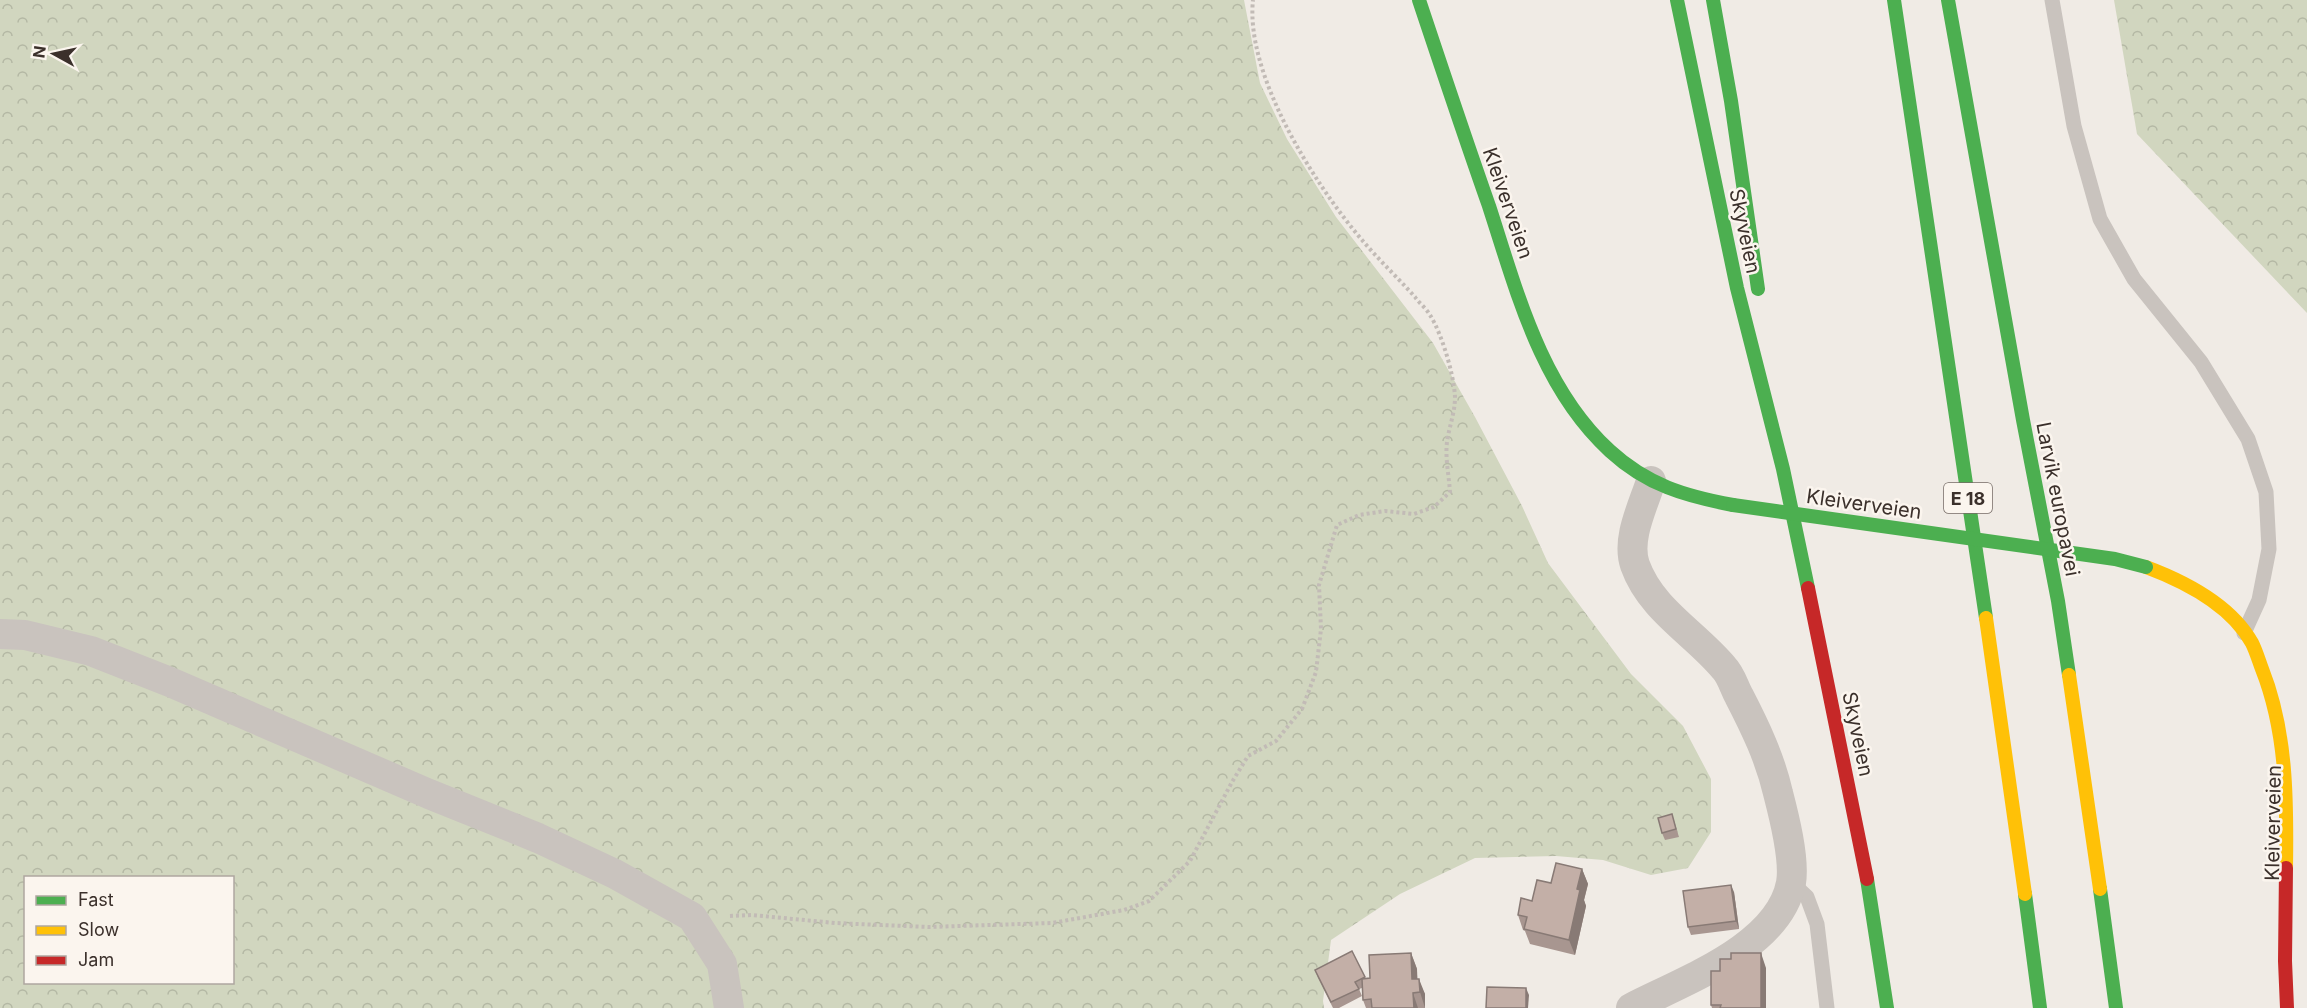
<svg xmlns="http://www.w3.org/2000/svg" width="2307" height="1008" font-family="Inter,sans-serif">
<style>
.forest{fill:url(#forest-crowns);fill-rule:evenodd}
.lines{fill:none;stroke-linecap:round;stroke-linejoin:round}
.path{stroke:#c2bbb6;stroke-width:4;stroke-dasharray:3 3;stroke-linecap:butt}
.lane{stroke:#c9c3be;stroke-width:15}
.street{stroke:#c9c3be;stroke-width:30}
.fast{stroke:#4caf50;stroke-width:14}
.slow{stroke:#ffc107;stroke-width:14}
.jam{stroke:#c62828;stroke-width:14}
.fast-bridge{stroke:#4caf50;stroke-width:14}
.wall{fill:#a89690}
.shaded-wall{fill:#887a75}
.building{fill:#c3afa7;stroke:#887a75;stroke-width:1.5}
.labels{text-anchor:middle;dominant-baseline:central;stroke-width:5;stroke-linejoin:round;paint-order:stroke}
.shield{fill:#fbf5ee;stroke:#756b66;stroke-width:1.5}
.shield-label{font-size:18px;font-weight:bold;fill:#3b302b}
.street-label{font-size:20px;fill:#3b302b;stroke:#fbf5ee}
</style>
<defs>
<pattern id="forest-crowns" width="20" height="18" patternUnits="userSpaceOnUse" patternTransform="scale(1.5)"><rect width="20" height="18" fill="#d1d6bf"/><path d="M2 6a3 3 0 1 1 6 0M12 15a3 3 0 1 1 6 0" fill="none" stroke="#b4b8a4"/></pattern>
</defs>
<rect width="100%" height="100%" fill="#f0ebe5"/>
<g class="forest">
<path d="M0,0h1244l16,83 27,56 49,78 97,126 42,74 47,89 26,57 83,111 52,52 28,53v53l-23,36 -37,7 -48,-15 -47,-4 -81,2 -75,36 -69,46 -8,61 1,7h-1324zM26,878h206v104h-206z"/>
<polygon points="2114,0 2307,0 2307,313 2137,134"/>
</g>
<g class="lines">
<path class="path" d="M730,916l22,-1 83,8 93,4 124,-4 72,-13 25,-9 41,-40 42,-79 16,-26 28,-15 26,-32 14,-37 5,-43 -2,-44 18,-60 22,-10 26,-4 29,3 20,-7 16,-15c-1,-16 -5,-34 -3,-50 2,-15 8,-29 8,-45 -1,-22 -13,-63 -25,-82 -4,-7 -11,-12 -15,-18 -17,-19 -36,-37 -53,-57 -47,-55 -117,-165 -109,-240"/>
<g class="lane">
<polyline points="2052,0 2074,126 2100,219 2134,279 2201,362 2248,439 2266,492 2269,549 2259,600 2244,633"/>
<polyline points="1791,882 1807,897 1817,924 1827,1008"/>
</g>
<g class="street">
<polyline points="0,634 25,635 91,651 170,682 429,794 538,838 615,874 692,917 722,964 729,1008"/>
<path d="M1631,1008c52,-27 148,-61 160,-125 4,-24 -7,-67 -13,-90 -8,-35 -23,-66 -39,-97 -5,-9 -8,-21 -15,-28 -29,-35 -73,-58 -89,-103 -9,-26 8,-59 16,-84"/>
</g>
<g class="fast">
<path d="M1419,0c23,69 46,138 70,206 28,86 52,182 121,245 37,34 75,45 123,54"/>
<polyline points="1677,0 1737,288 1783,469 1808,588"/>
<polyline points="1713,0 1731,101 1758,289"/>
<polyline points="1894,0 1986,618"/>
<polyline points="1948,0 2023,420 2058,601 2069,675"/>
<polyline points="1867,879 1887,1008"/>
<polyline points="2100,889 2116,1008"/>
<polyline points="2025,894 2040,1008"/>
</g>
<g class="slow">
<path d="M2146,567c40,15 85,38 106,76 4,8 7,18 10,26 25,63 25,132 24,199"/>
<polyline points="1986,618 2025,894"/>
<polyline points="2069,675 2100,889"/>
</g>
<g class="jam">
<polyline points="1808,588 1867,879"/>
<polyline points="2286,868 2285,961 2287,1008"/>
</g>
<polyline class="fast-bridge" points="1733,505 2115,559 2146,567"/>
</g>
<g class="wall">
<polygon points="1672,814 1679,837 1665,840 1662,833"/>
<polygon points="1582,869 1588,884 1584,900 1586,906 1575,955 1530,944 1525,931 1523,930 1518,915 1551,883"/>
<polygon points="1734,892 1739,929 1691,935 1688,927"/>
<polygon points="1411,953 1417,969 1417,979 1425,994 1425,1008 1366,1008 1363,1000 1362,988 1359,989 1362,996 1339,1008 1333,1008 1318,978 1315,970 1365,977 1365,978 1370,978"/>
<polygon points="1766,968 1766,1008 1712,1008 1711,1005 1720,971"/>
</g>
<g class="shaded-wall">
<polygon points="1582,869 1588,884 1584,900 1586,906 1575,955 1569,940 1577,889"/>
<polygon points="1731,885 1734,892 1739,929 1736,921"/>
<polygon points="1411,953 1417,969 1418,992 1412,979"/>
<polygon points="1761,953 1766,968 1766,1008 1761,1008"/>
<polygon points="1419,979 1425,994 1425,1008 1420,992"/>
<polygon points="1526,988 1529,995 1528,1008 1526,1008"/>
<polygon points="1413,993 1418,1008 1414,1008"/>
</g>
<g class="building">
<polygon points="1672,814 1676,829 1662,833 1658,818"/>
<polygon points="1556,863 1582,869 1577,889 1580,890 1569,940 1524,929 1527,917 1518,915 1521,898 1532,901 1537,880 1551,883"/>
<polygon points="1731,885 1736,921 1688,927 1683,891"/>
<polygon points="1352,951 1365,977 1355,982 1359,989 1331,1002 1315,970"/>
<polygon points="1411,953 1412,979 1419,979 1420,992 1413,993 1414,1008 1372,1008 1371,999 1363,1000 1362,979 1370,978 1369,955"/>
<polygon points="1731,953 1761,953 1761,1008 1720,1008 1721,1005 1711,1005 1711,971 1720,971 1720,959 1731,959"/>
<polygon points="1487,987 1526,988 1526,1008 1486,1008"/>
</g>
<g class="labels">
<rect class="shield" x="1944" y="483" width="48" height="30" rx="4.5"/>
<g class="shield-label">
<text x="1968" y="498">E 18</text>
</g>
<g class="street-label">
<text transform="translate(1508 203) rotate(71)">Kleiverveien</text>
<text transform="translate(1745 231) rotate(78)">Skyveien</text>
<text transform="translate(2058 499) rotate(79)">Larvik europavei</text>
<text transform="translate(1864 504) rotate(8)">Kleiverveien</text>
<text transform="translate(1858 734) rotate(78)">Skyveien</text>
<text transform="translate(2273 823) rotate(-89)">Kleiverveien</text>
</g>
</g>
<rect x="24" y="876" width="210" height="108" fill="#fbf5ee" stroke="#aea6a0" stroke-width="1.5"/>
<rect x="36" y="896" width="30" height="9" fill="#4caf50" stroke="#aea6a0" stroke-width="1.5"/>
<text x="78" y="906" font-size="18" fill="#3b302b">Fast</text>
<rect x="36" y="926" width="30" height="9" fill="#ffc107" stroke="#aea6a0" stroke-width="1.5"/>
<text x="78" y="936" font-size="18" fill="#3b302b">Slow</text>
<rect x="36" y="956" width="30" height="9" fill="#c62828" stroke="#aea6a0" stroke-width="1.5"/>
<text x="78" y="966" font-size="18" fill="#3b302b">Jam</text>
<g transform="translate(54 54) rotate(278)" stroke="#fbf5ee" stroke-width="4.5" paint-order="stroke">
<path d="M0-4.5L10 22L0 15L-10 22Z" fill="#3b302b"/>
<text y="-9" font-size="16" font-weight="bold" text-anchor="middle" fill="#3b302b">N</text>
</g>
</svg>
